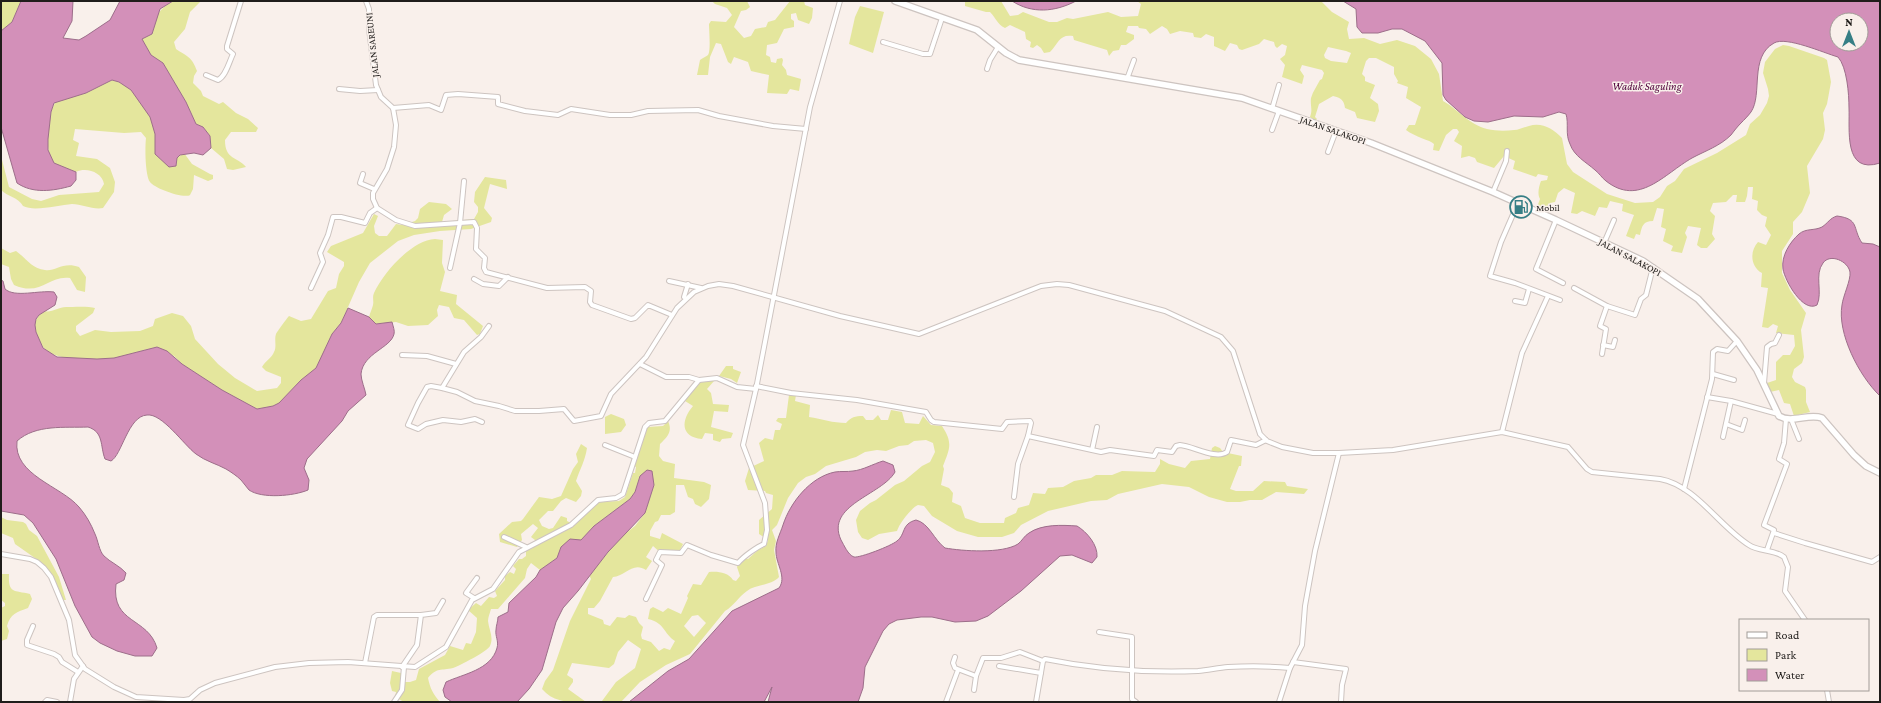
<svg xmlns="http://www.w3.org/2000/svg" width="1881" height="703" font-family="'Crimson Pro',serif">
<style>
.green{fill:#e4e69d;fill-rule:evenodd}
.water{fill:#d390b9;stroke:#9d6e8a;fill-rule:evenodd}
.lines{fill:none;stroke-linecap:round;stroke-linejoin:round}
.street-casing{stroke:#cdc4c0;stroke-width:6}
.secondary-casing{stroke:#cdc4c0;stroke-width:8}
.street{stroke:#fff;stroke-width:4}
.secondary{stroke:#fff;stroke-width:5.5}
.labels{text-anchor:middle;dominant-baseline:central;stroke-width:3;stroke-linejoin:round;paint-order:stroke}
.street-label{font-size:10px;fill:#201d1b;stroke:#f9f0eb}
.poi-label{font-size:10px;fill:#201d1b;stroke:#f9f0eb;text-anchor:start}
.water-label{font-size:11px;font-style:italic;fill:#4e003a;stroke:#f9f0eb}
</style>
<rect width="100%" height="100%" fill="#f9f0eb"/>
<g class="green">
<polygon points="1,1 21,1 12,22 1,31"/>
<path d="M173,1h28l-11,11 -5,17 -11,13 2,7c12,8 16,8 21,22l-3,5 -1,7 8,8 2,5 16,8 4,-2 13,11 12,6 10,9 -2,4h-25l-6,8c0,20 12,16 21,27l-13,3 -6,-1 -3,-10 -13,-11 -1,-12 -7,-9 -7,-3 -10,-22 -23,-39 -12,-8 -9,-16 10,-5c6,-19 2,-21 21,-33z"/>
<path d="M712,1h35l3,6 -4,3 -5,1 -7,16 10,11 7,-2 4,-7 11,-2 2,-5 7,-2 15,-19h14l1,4 8,3 -1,10 -3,6 -11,-4 -2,-7 -5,1v5l3,2v6l-10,2 -7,14 -10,2 -1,10 4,2 1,5 5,1 1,-4 5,-1 1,2 -1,5 4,5 1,5 14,4 -2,12 -9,-2 -3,5 -20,-1 2,-18 -18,-4 -3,-9 -14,-5 -3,7 -3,-2 -7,-18 -5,-1 -6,14 -2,18h-11l3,-15c2,-2 6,-3 8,-5 3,-4 1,-26 1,-31l2,-3 15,1 6,-7 -5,-7 -12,-4z"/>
<path d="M965,1h36l9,15 8,-1 5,-3 26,10h8l10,-4 6,1 35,-7 13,5 17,-1 3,-12 -4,-3h184l11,11 17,10 -2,7 2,10 15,-1 16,6 17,-4 18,6 16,13 8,15 4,27c16,9 25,23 44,28 9,2 18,2 27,1 5,0 10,-3 15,-4 13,-4 24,3 33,12l5,26 6,8 34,22 28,9 18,-1 7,-5 7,-11 8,-5 9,-12 33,-16 29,-18 4,-11 10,-9 7,-12 2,-7 -1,-7 -5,-16 2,-11 10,-13 8,-4 6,1 35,12 3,2 4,22 -4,22 -4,9 2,17 -2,9 -16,27 3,27 -8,19 -9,10v12l-11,17v22l8,17 16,23 -5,17 3,27 -2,6 -8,6 -2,8 3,5 10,5 1,3v12l4,10 -16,4 -4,-12 -6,-1 -5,-13 -9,2 -3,-9 9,-3v-18l7,-7h7l5,-9 -1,-11 -18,-2 2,-7 -5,-2 -5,4 -6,-1 6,-39 -7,-1 1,-14c-11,-6 -13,-21 -4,-31l8,3 5,-10 -6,-9 2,-9 -5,-2 -5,-5 1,-9 -6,-2 1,-12h-5l-1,9 -2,6h-9l1,-7h-4l-7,7 -13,1 -3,8 5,5 -3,18 3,5 -8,9h-6l-4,-3 4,-17 -13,-2 -3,7 2,4 -5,16 -11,-2 2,-5 -10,-5 3,-12 -5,-2 3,-18 -7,-1 -4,13c-10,0 -11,5 -13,14l-4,-1 -2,5 -8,-3 8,-21 -12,-4 1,-7 -13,-3 -3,7 -8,-1 -4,9 -13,-5 -5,3 -6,-1 4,-20 -11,-5 -6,5 -3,9 -5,1 -3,8 -10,-4 3,-8c-3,-5 -1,-13 1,-18l6,-1 1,-4 -10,-2 -2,3 -23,-8 2,-8 -11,-5 -10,12 -17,-6 -2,-4 -6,-2 -8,2 1,-12 -8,-5 5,-9 -2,-3h-4l-7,6 -7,16 -6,-1 1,-6c-4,-4 -19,-7 -28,-14l3,-5h6l6,-18 -15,-9 2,-11 -11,-4 1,-2 -4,-7v-7l-18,-9h-7l-3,3 -4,13 3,3v4l10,4 -5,13 8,6 1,7 -4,11 -18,-4 -2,-6 -10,-4c-1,-8 -4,-10 -12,-12l-14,8 -4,13 2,2 -2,2 -5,-4c3,-7 0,-12 1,-19 2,-7 6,-12 9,-18l2,-1 2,-6 -2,-3 -20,-5 -2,5 4,6 -2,8 -20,-7 3,-12 -5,-6 5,-4 2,-9 -5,-2 -5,4 -2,-2 -1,-4 -10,-3 -5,5 -17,6 -3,-1 -2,-4 -7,-2 -5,8 -11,-5v-9l-8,-3 -5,4 -7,-1 -1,-4 -13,-2 -10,3 -3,-5 -5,-3 -12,8 -4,-5 -7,-1 -1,-2h-10l-2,6 8,3v4l-8,6h-5l-2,5 -6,1 -4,5 -2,-6 -33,-10 -1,-4c-14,-2 -14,7 -23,16l-6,1 -3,-5 -4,-3 -4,3 -3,-1 1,-5 -5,-3 -1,-7 -15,-7 -5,3c-8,-4 -9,-10 -15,-16h-4l-21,-6zM1328,47l18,4 5,2 -4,10 -16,-2 -6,-3 -1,-3z"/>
<polygon points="860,6 884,12 873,53 849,44 855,17"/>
<path d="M112,80c19,4 36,27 41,45 3,11 4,22 7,34l16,7 1,-8 7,-5 8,11 18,10 3,1v4l-5,2 -14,-6 -1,14 -3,6c-7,4 -36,-7 -40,-13 -5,-7 -5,-36 -4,-44l-5,-6 -17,1 -49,-4 -2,11 6,3 -3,13 21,3 13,9 5,14 -1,10 -11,16c-10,2 -21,-4 -31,-4 -13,1 -38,8 -49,2 -5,-9 -15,-9 -22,-16v-34l8,31 23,12 9,2 18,-6 40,-3 5,-8c-2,-12 -18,-17 -28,-12 -7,-3 -17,-5 -23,-10 -9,-10 -6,-55 5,-62l28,-7z"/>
<path d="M485,177l21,3 1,9 -17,-5 -6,24 8,10 -1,4 -20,7 -31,2 -26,4 -16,6 -28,22 -11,19 -18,41 -9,11 -15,34 -16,12 -22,23 -6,3 -16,3 -15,-8 -20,-11 -40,-26 -8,-8 -17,-9c-14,3 -28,8 -42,11 -17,3 -59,4 -71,-10 -3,-3 -5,-9 -7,-14 -5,-9 -1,-17 7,-23 8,2 14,-4 22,-4 7,0 23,-1 29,1l-2,5 -17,13v5l4,5 15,-6 16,2 29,-1 13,-5 2,-7 17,-6 11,3 8,10 4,13 23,25 17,14 22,13 20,-3 4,-5v-6l-15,-6 -4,-4c3,-6 10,-9 12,-15 3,-5 0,-13 2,-18 1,-2 11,-16 13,-18l12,5 10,-2 17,-28 8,-3 3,-14 5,-8v-4l-17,-10 4,-6 32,-13 11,-19 4,2 -4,10 1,7 4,3h8l9,-12 7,1 12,-4 3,-3 2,-9 9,-7 17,2 6,5 -8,6 -2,7 32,-3 4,-7v-5l-4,-5 1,-10z"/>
<path d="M435,239l8,1 -1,23 3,9 -5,19 17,4 -1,9 27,22 -3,8 -3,1 -13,-15 -10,-2 -5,-11 -10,-2 -2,5 1,6 -10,9 -20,1 -12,-4 -20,2 -7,-7c1,-4 3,-8 4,-12 1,-4 -1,-8 1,-12 9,-20 38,-53 61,-54z"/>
<path d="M1,248l9,5 6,-2c10,7 16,18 29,19 10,2 18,-9 34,-3l7,10 -1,15 -8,-2 -7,-12c-22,-3 -29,19 -56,7l-3,-6 -2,-12 -8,-3z"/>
<polygon points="726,366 733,366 733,369 741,372 737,383 731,379 719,376"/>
<path d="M705,380l9,1 -7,8 4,4 2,11 16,1 -1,7 -14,-1 -3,16 22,6 -2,5 -9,1 -2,3 -7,-2v-6l-8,-1 -3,6c-22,-2 -21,-19 -9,-33l-8,-5 14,-19z"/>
<path d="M789,395h7l-1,6 15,4 -1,12c13,2 24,6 37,6 5,-6 9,-7 17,-7l3,4h7l5,-5 3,5h7l3,-10 11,2 3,11 14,1 4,-8 8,9 11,1c11,17 8,22 1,40l1,3 -3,16 8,3 4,5 -1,9 9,4 4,12 15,5h24l1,-5 11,-5 2,-5 11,-3 4,-12 12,1 3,-6 15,-1 11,-6 17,-3 5,-3h16l10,-4 33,1 5,-8v-5l9,5 16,4 6,-7 19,-2 2,-11 3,-2 5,2 3,4 19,4 -1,10h-2l-9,23 6,2h17l11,-10 21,1 2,4 21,3 -4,5 -28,-2 -14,8h-12l-10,2h-13l-18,-5 -20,-10 -27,-3 -44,10 -11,6 -16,1 -43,10 -27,14 -7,8 -12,4h-24l-21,-6 -25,-15 -8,-10 -6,-1c-6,2 -19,19 -21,26l-18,3 -11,6 -6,-2 -4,-6 -2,-12 4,-9 10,-8 6,-3 19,-15 9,-4 18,-15 8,-4 5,-10 -2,-9 -7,-3 -12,1 -6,4 -9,1 -13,5 -9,-1 -12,2 -9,5 -30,9 -11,8 -9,3 -8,6 -10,15 -11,27 -5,5 4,11 -2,9 5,27c-8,9 -23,7 -32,14 -9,6 -13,15 -22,20l-35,43 -24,11 -26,17 -19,20h-23l4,-1 14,-19 19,-14 6,-19 -13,-9 -10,12 -4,12 -5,4 -37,-5 -5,12 6,4v3l-5,7 18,13c-17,0 -32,1 -44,-13l3,-8 8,-11 17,-49 21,-42 -2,-4 33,-39 13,-10 10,-13 9,-28 -14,-9 -5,16 -5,7 -36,27 -13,14 -20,7 -4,11 -17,12 -9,-7 -4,6 -2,9 -27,31h-7c-1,4 -3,8 -3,12 1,9 6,16 2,25 -2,5 -31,20 -37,22 -12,3 -16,-1 -25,10 2,10 5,16 12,24h-36l-9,-5 1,-5 -4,-1 -2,-8 2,-12 9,2v9h9l6,-2 3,-11 26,-14 5,-9 13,4 3,-7 5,1 5,-12 1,-14 -9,-8 8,-7 5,3 8,-9 5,1 3,-2 -2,-5 10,-11v-4l5,-4 4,2 2,-5 -3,-3 6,-7h3l4,-3v-5l7,-3 2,-8 -4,-3 7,-9 -5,-4 -12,10 1,6 -5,7 -17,-5 -1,-8 13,-12 9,-1 2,-2 16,-22 13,2 9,-3 12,-27 5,-7 -2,-8 5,-10 6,4c-2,13 -7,21 -11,33l6,10 -1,5 -5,6 -10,-4 -5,3 -8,10h-5l-9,9 3,6 7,3 4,-1 8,-12 6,2v3l8,4 23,-23 21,-1 6,-4 8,-24h2l1,-6 -2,-1 11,-35 3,-4 15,-1 5,-5c5,11 -1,16 -8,23l-1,12 4,5 12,3 -1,14 30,4 7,3 -2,14 -8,8 -6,-3 -2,-5 -5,-2 -4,-12h-8l-1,27 -5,3h-9l-3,6 -3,1 -5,9v5l10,3 2,-6 21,11 -3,6 -16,2 -2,2 -9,-8 -7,11 6,4 -6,9c-13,-9 -21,6 -33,7l-13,24 -6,7h-6v6l15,6 1,4 6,2 7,-9 8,1 4,-3 7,2 3,6 4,4 -2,8 1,4 9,3 8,9 5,-3 6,2 5,-9c-12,-8 -10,-18 -27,-22l2,-10 3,-2 10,5 5,-4 13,6 7,-16 -1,-2 6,-12 8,1 8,-13c8,-1 19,0 24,8l3,1 4,-5 -3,-9 4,-10 7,2 10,-9 8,-4 2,-6 -9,-6v-14l13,-11 1,-14 -7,-2 -1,-2 -17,-1 -3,-9 4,-13 15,-7 -5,-18 6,-5 8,2 2,-10h5l2,-6 -6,-3 2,-3h8zM698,615l8,8 -12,14 -10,-11 8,-10z"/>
<polygon points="611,414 624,419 626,425 621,432 605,434 605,417"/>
<polygon points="1,517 7,520 23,522 26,524 29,530 37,536 59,577 66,600 63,600 52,577 42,563 15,544 13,538 1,533"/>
<path d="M1,574h8c-1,20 5,16 21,20l2,5 -4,9c-11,4 -18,6 -21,18l2,5 -2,8 -6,2v-33l4,-2v-3l-4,-3z"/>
</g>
<g class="water">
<path d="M21,1h52l-1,20 -9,17 16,2 7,-4 24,-16 10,-19h53l-13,8 -8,25 -10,5 9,16 12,8 23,39 10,22 7,3 7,9 1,12 -8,7 -9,-2 -14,2 -3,3 -1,8 -7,1 -14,-13v-20l-5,-17 -19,-27 -12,-8 -7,-2 -26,13 -32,10 -3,9 -3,27v11l6,13 22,9v8l-5,6c-18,5 -38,8 -54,-3l-16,-56v-96l11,-9z"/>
<path d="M1012,1h64c-21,11 -44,13 -64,0z"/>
<path d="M1343,1h537v162c-37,12 -30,-34 -31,-55 0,-14 -2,-41 -11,-51 -14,-4 -52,-21 -64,-14 -25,14 -11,51 -23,69 -3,4 -7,8 -10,11 -4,4 -7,8 -10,12 -11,11 -26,16 -39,23 -28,16 -53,49 -86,23 -4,-3 -7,-8 -11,-11 -9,-8 -21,-14 -25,-26 -5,-10 -1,-20 -4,-30l-7,-2 -16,5 -29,-1 -26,6 -14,-1 -9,-4 -19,-17 -3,-5 -1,-32 -17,-22 -23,-12h-10l-14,4h-16l-5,-6 -1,-18zM1837,20h24v24h-24z"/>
<path d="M1837,216c23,3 15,12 25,27l11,1 7,3v149c-21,-20 -43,-63 -38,-91 1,-9 9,-25 8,-33 -2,-11 -20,-19 -27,-9 -9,12 0,29 -6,42 -14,8 -32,-24 -34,-36 -2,-13 7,-27 16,-35 7,-6 15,-3 23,-7 6,-4 8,-9 15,-11z"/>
<path d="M1,280l2,1 2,8c10,9 34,1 49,3l3,5 -2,8 -16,10 -3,4 -1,6 1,7 7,16 14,9 40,2 17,-1 43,-11 10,4 15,13 40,26 35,19 16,-3 6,-3 22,-23 15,-12 16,-34 9,-11 7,-15 21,9 7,7 16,-2c1,4 3,9 2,12 -3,14 -31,19 -33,40 0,6 4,15 5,21l-18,16 -6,10 -35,38 -3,9 5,12 -1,10c-14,6 -46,9 -59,0 -3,-3 -5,-7 -8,-10 -4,-4 -10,-8 -15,-11 -9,-5 -21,-8 -30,-15 -12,-9 -34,-41 -49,-39 -19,1 -25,40 -36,46l-6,-2c-5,-13 -1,-27 -17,-32 -23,1 -52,-3 -71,14 -4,34 44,45 62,66 7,8 12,17 16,27 3,6 4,17 9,22 6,6 16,10 22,17l-2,7 -8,4c-5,40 32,33 41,64l-5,8h-17l-18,-5 -17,-8 -8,-6 -17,-31 -19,-47 -23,-36 -9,-8 -23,-4z"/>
<path d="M883,461l10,4 2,7c-13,23 -70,33 -54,68 3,5 7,15 13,17 6,1 37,-11 43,-16 9,-7 4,-17 19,-21 13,3 18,20 29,28 17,3 57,6 73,-4 4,-3 6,-8 11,-11 13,-9 33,-8 48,-7 10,6 21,19 20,31l-5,6 -20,-8 -12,1 -39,35 -33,25 -12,5 -21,1 -23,-5h-11l-24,3 -8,4 -6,7 -18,36 -2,21 -5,14h-90l4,-15 -8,15h-135l39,-31 21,-12 43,-48 47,-23c8,-11 -3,-24 -3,-36 -1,-9 4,-18 7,-27 7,-22 27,-48 52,-53 6,-1 12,0 18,-1 10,-1 20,-7 30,-10z"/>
<path d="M647,470l5,1 2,14 -9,28 -37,39 -30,39 -15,17 -7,14 -14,48 -13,19 -12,13h-65l-7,-5 -2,-7 3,-8c17,-8 45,-12 51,-34 2,-7 -2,-12 -1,-18 0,-4 2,-9 2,-13l10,-5 1,-9 27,-26 4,-7 17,-12 4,-11 9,-8 11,1 13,-14 36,-27 5,-7 5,-16z"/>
</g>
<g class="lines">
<g class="street-casing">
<g id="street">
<polyline points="366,1 369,9 369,29 376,85 381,97 393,108"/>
<polyline points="883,42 923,54 930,54 942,18"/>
<polyline points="987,69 990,60 998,47"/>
<path d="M206,75l12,5c8,-4 11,-18 15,-26l-6,-5v-3l14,-45"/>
<polyline points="1127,79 1134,60"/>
<polyline points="339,89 360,91 378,90"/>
<polyline points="393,108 396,125 394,147 387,169 373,193 373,199 377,208 396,220 415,226 474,222 477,228 476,249 485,258 484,268 486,272 547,288 585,287 591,291 590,302 592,305 631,319 635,318 648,305 672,315"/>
<polyline points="393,108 429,105 441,110 446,95 458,94 498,97 498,104 525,111 558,115 571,109 610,115 631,115 648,111 698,110 719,116 773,126 806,129"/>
<polyline points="1272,109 1279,85"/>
<polyline points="1272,130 1279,111"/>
<polyline points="1328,152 1336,131"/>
<polyline points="363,174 360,183 374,189"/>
<polyline points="1493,192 1506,161 1507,151"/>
<polyline points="1518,203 1501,242 1490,276 1515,283 1560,300"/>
<polyline points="1556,220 1536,269 1563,283"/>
<polyline points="1604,243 1614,220"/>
<polyline points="450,268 460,223 464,181"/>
<polyline points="474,279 483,284 499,286 508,277"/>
<polyline points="669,281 701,288"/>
<polyline points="311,288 323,262 320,253 328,235 333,217 341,217 365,223 370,213 377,208"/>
<polyline points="1574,288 1607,306 1635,315 1641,299 1646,295 1653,267"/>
<polyline points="684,297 688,284"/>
<polyline points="1515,301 1525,303 1529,289"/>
<polyline points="1603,345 1613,347 1615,340"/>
<polyline points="1602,354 1606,329 1600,326 1607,306"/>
<polyline points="402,355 427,356 456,364"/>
<polyline points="640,364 666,377 689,377 699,380"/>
<polyline points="1713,374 1734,380"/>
<polyline points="1764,383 1767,347 1771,344 1775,343 1779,335"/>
<path d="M756,386l35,7 66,7 69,12 5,8 3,2 68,7 5,-7 23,-1 1,2 -3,13 73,16 9,-2 44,6 3,-6 15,2 4,-6 4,-1c13,1 36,15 47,7l4,-12 25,5 10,-5"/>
<polyline points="442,388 464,352 481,337 489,326"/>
<polyline points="1707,397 1731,401 1778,414"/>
<polyline points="1791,419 1799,439"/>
<path d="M482,422l-7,-3 -14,3 -18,-2 -17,4 -8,5 -10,-4 10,-22 9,-16 4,-1 11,2 15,4 18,9 24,5 16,5h24l25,-2 10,12 27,-5 10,-22 35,-37 31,-49 17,-16 14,-6 11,-2 14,2 107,30 79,18 122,-48 16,-2 12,1 96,26 56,26 12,14 27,83 7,7 15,6 31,6h26l54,-3 109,-18 66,15 19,22 5,3 68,7c35,6 60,48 89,66 10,7 25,4 35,12l4,10 -3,24 20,29"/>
<polyline points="1726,424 1742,430 1745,420"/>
<polyline points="1502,432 1522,353 1548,296"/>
<polyline points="1723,437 1731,401"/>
<polyline points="605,445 635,457"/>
<polyline points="1092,450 1097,427"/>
<polyline points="1684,489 1712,379 1713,352 1717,349 1728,351 1737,341"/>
<polyline points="1014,497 1018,464 1028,436"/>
<polyline points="1774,533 1805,543 1872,562 1880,557"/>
<polyline points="504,537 526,547"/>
<polyline points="1767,550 1774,530 1764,525 1787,464 1779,459 1784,443 1786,419"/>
<polyline points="1,554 30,559 37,562 44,568 51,577 69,620 75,655 85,669 114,687 136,697 184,700 190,699 200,690 215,683 275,667 309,663 348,662 415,667 446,647 472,600 493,589 519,552 571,525 598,500 616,498 623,494 645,427 649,423 665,421 699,380 717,378 737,387 756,389 810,107 840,1"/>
<polyline points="474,598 466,593 477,578"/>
<path d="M646,599l16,-34 -6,-5 4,-8 21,1 6,-8 24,10 27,8c6,-7 19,-16 26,-19l3,-14 -2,-27 -22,-58 13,-56"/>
<polyline points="33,626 27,640 27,645 54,654 59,657 62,662 78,672"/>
<polyline points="1099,632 1132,637 1132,699 1136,702"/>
<polyline points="955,657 953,663 955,668 976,676"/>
<polyline points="1293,662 1346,669 1342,685 1341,702"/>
<polyline points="365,663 374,617 377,615 421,615"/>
<polyline points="999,666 1041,673"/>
<polyline points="402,667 417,645 421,615 436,613 443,601"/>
<polyline points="974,690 976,676 983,658 1001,658 1020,652 1043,661"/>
<polyline points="1827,690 1829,702"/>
<polyline points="45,702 47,700 57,702"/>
<polyline points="70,702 74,679 83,666"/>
<polyline points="394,702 402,690 404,667"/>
<polyline points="946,702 958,670"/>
<path d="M1036,702l7,-41 2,-2c53,11 99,14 153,12 10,-1 20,-3 30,-4 21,-1 41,-1 62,1l12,-23 3,-39 10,-55 24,-98"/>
<polyline points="1279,702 1290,668"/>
</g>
</g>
<g class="secondary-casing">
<path id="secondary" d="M895,1l82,29 29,23 13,7 223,38 129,45 122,49 63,28 87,41 55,38 39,42 20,29 22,46c13,8 29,-3 43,2l32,37 12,11 14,7"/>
</g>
<use href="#street" class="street"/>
<use href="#secondary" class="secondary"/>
</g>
<defs>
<g id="fuel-ring" transform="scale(1.15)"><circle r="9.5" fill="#f9f0eb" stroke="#367e85" stroke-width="1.5"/><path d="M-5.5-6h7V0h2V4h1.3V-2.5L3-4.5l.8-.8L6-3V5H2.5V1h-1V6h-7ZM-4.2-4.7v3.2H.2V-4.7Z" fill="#367e85"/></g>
</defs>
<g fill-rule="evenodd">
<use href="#fuel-ring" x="1521" y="207"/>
</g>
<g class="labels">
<g class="street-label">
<text transform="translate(372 45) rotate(-96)">JALAN SAREUNI</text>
<text transform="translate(1333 130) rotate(19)">JALAN SALAKOPI</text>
<text transform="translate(1630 257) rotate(28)">JALAN SALAKOPI</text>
</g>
<g class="poi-label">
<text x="1536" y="207">Mobil</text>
</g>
<g class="water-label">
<text x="1647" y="86">Waduk Saguling</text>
</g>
</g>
<rect width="1881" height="703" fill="none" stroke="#201d1b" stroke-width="4"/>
<rect x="1739" y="619" width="130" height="72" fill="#f9f0eb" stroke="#a29c98"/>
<rect x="1747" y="632" width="20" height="6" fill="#ffffff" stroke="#a29c98"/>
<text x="1775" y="639" font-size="12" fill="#201d1b">Road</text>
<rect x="1747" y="649" width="20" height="12" fill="#e4e69d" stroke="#a29c98"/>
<text x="1775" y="659" font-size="12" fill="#201d1b">Park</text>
<rect x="1747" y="669" width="20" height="12" fill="#d390b9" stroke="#a29c98"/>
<text x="1775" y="679" font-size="12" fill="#201d1b">Water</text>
<g transform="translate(1849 32)"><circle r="19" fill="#f9f0eb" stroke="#a29c98"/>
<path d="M0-3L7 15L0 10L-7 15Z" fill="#367e85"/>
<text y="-6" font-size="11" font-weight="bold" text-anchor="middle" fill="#201d1b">N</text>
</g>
</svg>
